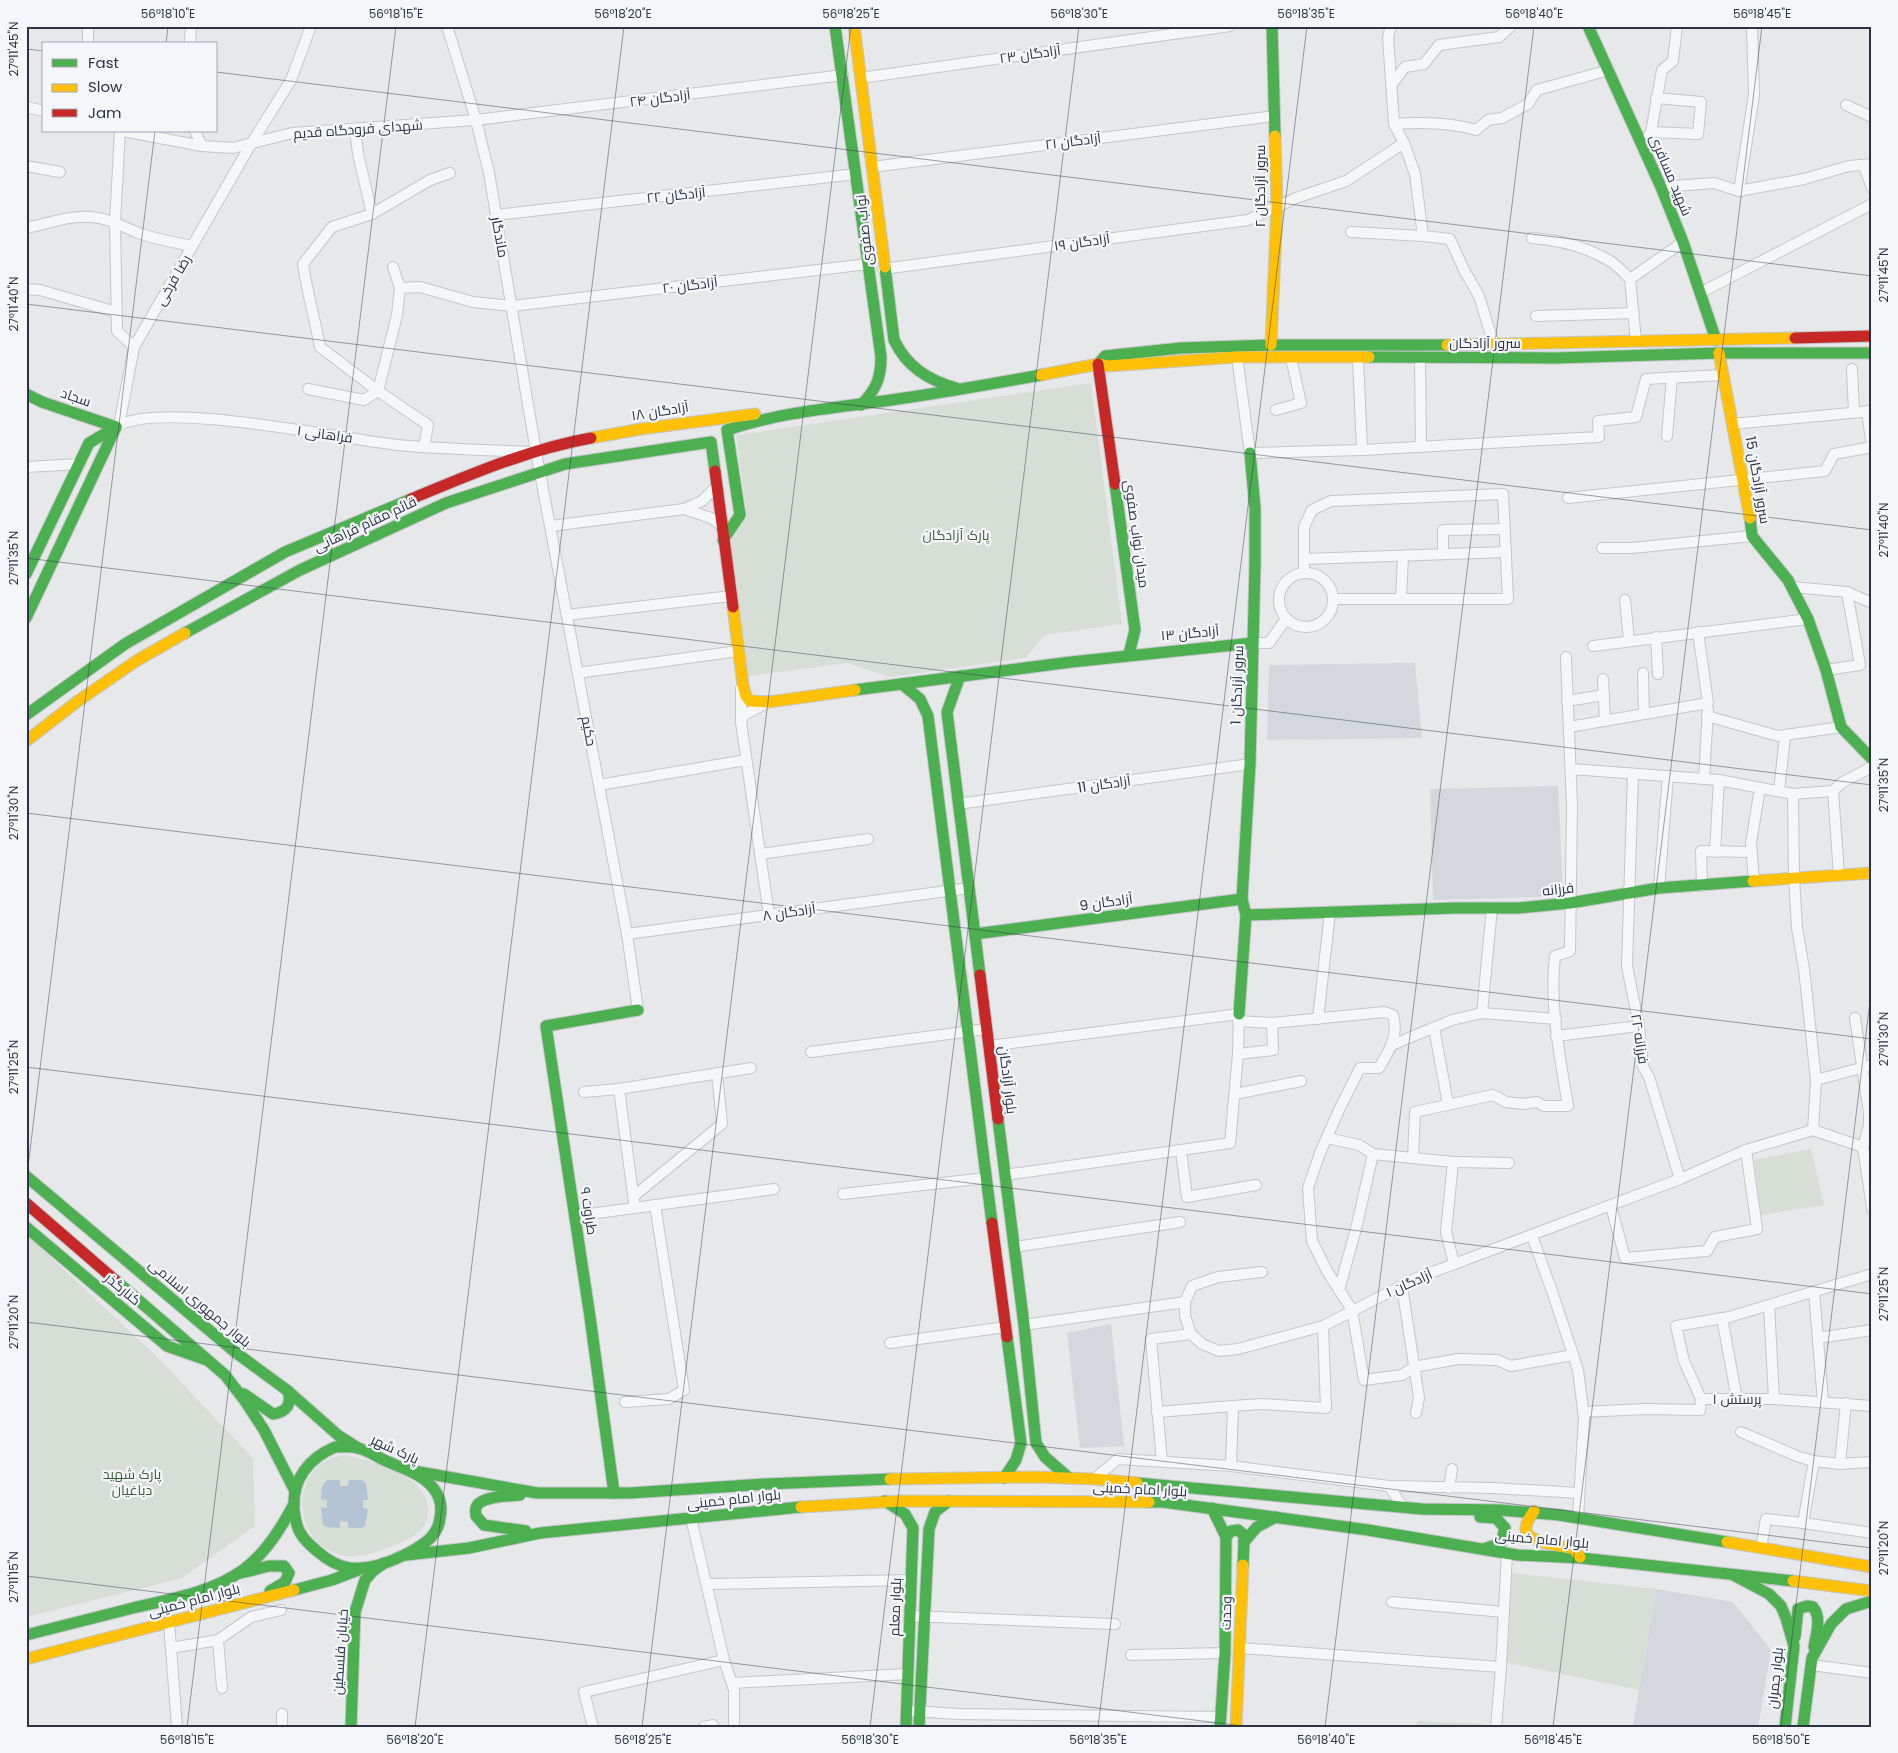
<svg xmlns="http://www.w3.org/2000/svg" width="1898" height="1753" font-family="Poppins,Cairo,sans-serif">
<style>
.built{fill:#d4d7dd}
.green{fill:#d6ded6}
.water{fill:#b4c4d5}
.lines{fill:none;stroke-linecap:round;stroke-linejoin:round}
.street-casing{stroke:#c4c6c8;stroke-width:12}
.fast-casing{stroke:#c4c6c8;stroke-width:13}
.slow-casing{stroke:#c4c6c8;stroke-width:13}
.jam-casing{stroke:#c4c6c8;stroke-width:13}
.street{stroke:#f5f6f7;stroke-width:10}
.fast{stroke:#4caf50;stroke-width:11}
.slow{stroke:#ffc107;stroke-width:11}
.jam{stroke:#c62828;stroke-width:11}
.ticks{fill:none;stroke:#2b3445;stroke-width:1;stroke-opacity:0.45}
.labels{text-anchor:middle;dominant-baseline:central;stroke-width:4.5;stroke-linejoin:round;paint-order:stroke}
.street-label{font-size:14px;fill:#2b3445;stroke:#f4f6f9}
.park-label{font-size:14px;fill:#3f6138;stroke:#f4f6f9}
.neatline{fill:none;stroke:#2b3445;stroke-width:2}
.ticks-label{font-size:12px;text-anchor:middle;fill:#2b3445}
</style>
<rect width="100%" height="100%" fill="#e6e8ea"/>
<g class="built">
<polygon points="1415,663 1422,738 1267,740 1269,665"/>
<polygon points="1558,786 1563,896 1433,900 1430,789"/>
<polygon points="1111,1324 1124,1446 1080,1448 1067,1333"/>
<polygon points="1656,1589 1733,1602 1771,1650 1758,1727 1633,1727"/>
</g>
<g class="green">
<polygon points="1091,383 1122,624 1045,635 1025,658 890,677 847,663 748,676 730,543 747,517 736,435"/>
<polygon points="1811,1149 1824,1205 1761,1215 1754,1160"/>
<polygon points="26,1234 158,1358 253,1458 255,1526 182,1578 26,1617"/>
<path d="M345,1455c29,7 85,19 83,58 -2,22 -25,29 -44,36 -13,5 -30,10 -44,6 -52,-15 -50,-94 5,-100z"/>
<polygon points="1512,1573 1656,1589 1639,1690 1505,1662"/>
<polygon points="1417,1721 1483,1724 1483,1727 1417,1727"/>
</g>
<path class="water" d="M328,1480h12v6h8l1,-6h13l4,3 2,17h-5v8l5,1 -3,17 -4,2h-13v-6l-8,-1v7l-13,-1 -4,-2 -2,-18 6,1v-8l-6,-1c1,-7 -1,-15 7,-19z"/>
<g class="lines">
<g class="street-casing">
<g id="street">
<polyline points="88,26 88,44"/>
<polyline points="447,26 476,120 489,173 536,452 627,934 638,1010"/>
<polyline points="1391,26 1388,37 1394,124 1404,143 1415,174 1423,236 1450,239 1464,270 1479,296 1494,345"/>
<polyline points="190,44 191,26"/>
<polyline points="860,78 1230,26"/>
<polyline points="1392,84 1405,67 1424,64 1439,45 1499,37 1511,26"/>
<polyline points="1846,105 1872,117"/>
<polyline points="26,107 44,111"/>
<path d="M1394,124c28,-2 55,-2 82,6l12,-10 14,-2 26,-14 9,-14 72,-20"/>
<polyline points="355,129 358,154 372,214"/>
<polyline points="120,131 115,222 117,331 134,347"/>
<polyline points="123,131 202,146 233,148 292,133 476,120 843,75"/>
<polyline points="195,131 202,146"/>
<polyline points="1651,132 1698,134 1701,102 1656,98"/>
<polyline points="1642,146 1651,132 1662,70 1673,61 1677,26"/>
<polyline points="26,166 60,172"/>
<polyline points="1864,166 1872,188"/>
<polyline points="872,167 1274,116"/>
<polyline points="1661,187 1714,183 1739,191 1804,179 1849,166 1872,164"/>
<polyline points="1739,191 1754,95 1752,26"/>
<polyline points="496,215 856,174"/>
<path d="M26,228c22,-4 43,-13 65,-11 17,1 30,9 45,15 18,7 37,10 56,14"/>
<polyline points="1351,232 1423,236"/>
<path d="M1532,238c26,2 55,9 78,23 7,4 14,12 20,18l53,-37"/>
<polyline points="393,267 400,288"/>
<polyline points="883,269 1248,220 1296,198 1346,181 1404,143"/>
<polyline points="1630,279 1636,341"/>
<polyline points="26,289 40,290 116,312"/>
<polyline points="1700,293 1872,204"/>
<polyline points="1536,316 1634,313"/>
<polyline points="1237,357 1250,453 1362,450 1599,437 1598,421 1636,417 1646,379 1723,375"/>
<polyline points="1358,358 1362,450"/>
<polyline points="1420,358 1421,446"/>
<polyline points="1852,369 1854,412"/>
<polyline points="308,389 364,400 378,391 397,315 400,288 420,287 473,302 512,306 868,264"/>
<polyline points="1276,410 1301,403 1291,358"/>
<polyline points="1732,424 1872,411"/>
<polyline points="119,425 134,347 251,144 291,80 311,26"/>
<path d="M116,427c40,-28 227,12 281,18 44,4 89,5 133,7"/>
<polyline points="1667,436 1672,377"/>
<path d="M424,447l4,-22 -50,-34 -58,-44c-5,-28 -13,-55 -17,-83l29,-37 40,-13 58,-34 20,-7"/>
<polyline points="26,467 80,464"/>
<polyline points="1568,498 1825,471 1834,454 1872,447 1867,411"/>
<polyline points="684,509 711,518 721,525"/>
<polyline points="551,526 684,509 702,501 716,487"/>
<polyline points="1602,548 1632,548 1752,536"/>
<polyline points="1443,554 1443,530 1505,529"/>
<polyline points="1304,559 1506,552"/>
<polyline points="1304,573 1304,527 1312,510 1331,501 1503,494 1508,599 1333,599"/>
<circle cx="1306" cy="600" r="27"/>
<polyline points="1792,587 1847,592 1872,603"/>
<polyline points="1401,599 1403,556"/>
<polyline points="1625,600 1629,640"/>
<polyline points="567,615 731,596"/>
<polyline points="1656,637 1658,674"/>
<polyline points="1253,643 1269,643 1286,619"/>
<polyline points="1593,646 1808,619"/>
<polyline points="1826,670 1860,665 1847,592"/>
<polyline points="578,673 738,651"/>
<polyline points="1643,673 1644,714"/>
<polyline points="1603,679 1605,721"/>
<polyline points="741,688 741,722 769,915"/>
<polyline points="1567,701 1604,695"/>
<polyline points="1707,716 1778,736 1841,727"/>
<polyline points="741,722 744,715 765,704"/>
<polyline points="1569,727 1708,703 1698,632"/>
<polyline points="1571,769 1719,780 1793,794 1833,791"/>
<polyline points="1633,774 1627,966 1639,1026 1643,1067 1649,1077 1680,1179"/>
<polyline points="1704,779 1708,710"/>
<polyline points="599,785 746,760"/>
<polyline points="1779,791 1785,736"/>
<polyline points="1793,794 1794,878 1797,928 1804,969 1816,1080 1813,1130"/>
<polyline points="958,804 1250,764"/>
<polyline points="1715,852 1719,780"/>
<polyline points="760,854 868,839"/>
<polyline points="1839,875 1833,791 1843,782 1872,767"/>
<polyline points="1754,881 1751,843 1760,788"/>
<polyline points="1702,886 1701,851 1751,852"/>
<polyline points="1659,888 1668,776"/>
<polyline points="627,934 969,888"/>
<polyline points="1482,1013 1492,908"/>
<polyline points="1855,1018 1869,1113 1869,1125 1863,1147"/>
<polyline points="1318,1019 1330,912"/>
<path d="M1238,1021l34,2 112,-11 9,3c6,21 -4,36 -14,53h-19l-21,42 -19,43 -12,35 4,53 15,30 25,39 12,70 38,-5 12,-8 44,-8 39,1 14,6 62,-11"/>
<polyline points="1434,1028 1448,1104"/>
<polyline points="1556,1036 1639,1026"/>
<polyline points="1392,1045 1452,1020 1482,1013 1556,1019"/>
<polyline points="989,1046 1239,1014 1238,1054 1230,1143 1005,1175"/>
<polyline points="811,1052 987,1029"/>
<polyline points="1238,1054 1273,1050 1272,1023"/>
<polyline points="1816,1080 1872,1065"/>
<polyline points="619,1089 634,1202"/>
<polyline points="584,1092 619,1089 751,1068"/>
<polyline points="1235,1094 1301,1081"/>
<polyline points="1813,1130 1863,1147 1872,1208"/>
<polyline points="1327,1138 1359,1145 1373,1154 1453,1162 1446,1232 1454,1264"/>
<polyline points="1181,1151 1187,1197 1256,1185"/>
<path d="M1413,1158l2,-46 78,-17 13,7 17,2 14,-2 7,4h24c-8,-48 -19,-102 -13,-150l15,-5 2,-145 -6,-149"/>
<polyline points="1453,1162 1509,1163"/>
<polyline points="843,1194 986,1178"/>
<polyline points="634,1196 722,1124 717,1073"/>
<polyline points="1611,1206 1625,1258 1707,1251 1715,1237 1757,1229 1746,1150"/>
<polyline points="575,1216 774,1189"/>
<polyline points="1532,1236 1553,1294 1578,1370 1584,1418 1578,1517"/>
<polyline points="1014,1247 1180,1222"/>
<polyline points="1402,1286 1419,1398 1416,1413"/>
<polyline points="1339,1290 1356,1229 1373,1154"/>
<polyline points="1814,1291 1823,1402"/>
<polyline points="1185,1302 1192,1286 1218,1277 1262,1272"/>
<polyline points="1769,1305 1774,1399"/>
<polyline points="1722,1318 1737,1399"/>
<polyline points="1024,1325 1185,1302 1185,1316 1191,1334 1202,1344 1219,1351 1238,1349 1323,1326 1417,1278 1680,1179 1746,1150 1813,1130"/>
<polyline points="1818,1338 1872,1330"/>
<polyline points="890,1343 1005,1327"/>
<polyline points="1701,1399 1684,1361 1676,1326 1729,1317 1872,1274"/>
<polyline points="625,1402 669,1399 684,1390 655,1205"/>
<polyline points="1157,1412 1233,1406"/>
<polyline points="1583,1412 1645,1409 1700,1410 1701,1399 1774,1399 1872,1406"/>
<polyline points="1741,1432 1799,1457 1814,1461 1803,1523 1766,1519 1761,1548"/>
<polyline points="1162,1461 1151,1339 1191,1334"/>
<polyline points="1814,1461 1840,1464 1846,1403"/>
<polyline points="1840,1464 1872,1462"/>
<polyline points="1231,1466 1233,1406 1262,1404 1326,1408 1323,1326"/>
<polyline points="1094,1479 1118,1459 1231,1466 1389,1486 1493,1488 1579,1493"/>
<polyline points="1389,1486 1403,1507"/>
<polyline points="1449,1488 1452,1469"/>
<polyline points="691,1518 724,1660 734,1690 734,1727"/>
<polyline points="1803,1523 1872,1533"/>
<polyline points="708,1584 911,1580"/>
<polyline points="1392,1602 1504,1612"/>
<polyline points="910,1616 1115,1624"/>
<polyline points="169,1622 177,1727"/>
<polyline points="218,1640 222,1688"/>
<polyline points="171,1648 218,1640 251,1617 281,1610"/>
<polyline points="1240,1648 1501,1667"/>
<polyline points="1131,1655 1225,1653"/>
<polyline points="1811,1665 1872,1673"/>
<polyline points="732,1683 908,1674"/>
<polyline points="914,1711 958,1714 1221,1717"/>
<polyline points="282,1727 282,1714"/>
<polyline points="593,1727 584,1692 724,1660"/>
<polyline points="704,1727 713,1725"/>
<polyline points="1496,1727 1501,1667 1507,1553"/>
</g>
</g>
<g class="fast-casing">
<g id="fast">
<path d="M835,26l46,331c0,21 -5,33 -20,48"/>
<polyline points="1272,26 1275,136"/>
<polyline points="1588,26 1661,187 1683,242 1716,340"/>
<path d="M885,267l9,73c13,27 34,40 62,48"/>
<polyline points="1369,357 1555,358 1719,353 1872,353"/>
<polyline points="1098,364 1105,356 1181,348 1271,345 1447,345"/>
<polyline points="26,394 42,402 116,427"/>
<polyline points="1115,484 1135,630 1129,654"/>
<polyline points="1750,518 1752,536 1788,580 1808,619 1826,670 1841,727 1872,759"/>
<path d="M723,540l17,-25 -13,-85c53,-18 108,-22 164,-30 50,-7 100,-16 150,-25"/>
<polyline points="26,574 89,443 116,427"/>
<polyline points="26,618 116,427"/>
<polyline points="185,633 300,570 446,503 565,464 711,442 715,471"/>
<polyline points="960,676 947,712 980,975"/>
<polyline points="902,684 920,699 928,716 992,1223"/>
<polyline points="855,690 1071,662 1253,643"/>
<polyline points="26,715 125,644 285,552 411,499"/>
<polyline points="1246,915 1455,908 1519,908 1570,903 1659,888 1753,881"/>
<polyline points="975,934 1242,899"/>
<polyline points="1239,1014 1246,915 1242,899 1250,764 1255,565 1255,508 1250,453"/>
<polyline points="998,1119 1024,1325 1036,1443 1045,1457 1069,1478"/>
<polyline points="26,1176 235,1352 288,1391 339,1436 358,1448"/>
<polyline points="26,1227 167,1346 207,1360"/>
<polyline points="115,1280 225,1375 245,1401 264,1430 295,1491"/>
<path d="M244,1394l29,20c14,-2 19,-10 15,-23"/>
<path d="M335,1447c7,0 16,-1 23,1 8,2 16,7 24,11 18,9 40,14 52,30 7,9 8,19 6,29 -2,17 -14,25 -28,33 -19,10 -40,19 -62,17 -13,-2 -24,-9 -33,-17 -6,-5 -12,-10 -16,-17 -5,-7 -6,-17 -7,-25 -2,-30 15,-51 41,-62z"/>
<polyline points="408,1470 537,1493 630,1493 766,1484 890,1479"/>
<polyline points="1004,1478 1016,1460 1021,1443 1007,1337"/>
<polyline points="1137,1483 1422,1509 1500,1510 1559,1515 1727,1542"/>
<polyline points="614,1493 590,1317 546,1026 638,1010"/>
<path d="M520,1495c-10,1 -41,1 -44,13 -1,3 0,5 0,8l8,9 42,6"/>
<polyline points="885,1501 905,1514 913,1528 906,1727"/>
<polyline points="1149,1502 1163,1502 1368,1530 1517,1555 1581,1558 1793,1581"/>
<polyline points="1212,1508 1226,1537 1225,1653 1220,1727"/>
<polyline points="1480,1517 1496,1518 1505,1528 1501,1543 1484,1549"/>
<polyline points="1226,1537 1231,1531 1238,1530 1244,1535 1244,1542"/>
<polyline points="406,1555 469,1548 540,1533 801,1507"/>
<polyline points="1243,1565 1244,1542 1257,1527 1276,1517"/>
<polyline points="241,1573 269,1566 284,1566 289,1573 285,1582 270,1591"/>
<polyline points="1735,1576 1769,1594 1781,1606 1786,1618 1794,1646 1785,1727"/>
<polyline points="294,1590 332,1580 358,1570"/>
<path d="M26,1635c36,-9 71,-18 107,-27 37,-9 78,-15 110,-38 23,-17 38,-42 51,-66"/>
<path d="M1795,1637l3,-28 9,-3 6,1c9,11 3,28 1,40"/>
<polyline points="351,1727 355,1612 365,1580 373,1571 384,1563"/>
<polyline points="919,1727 929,1529 935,1512 949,1501"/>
<polyline points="1803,1727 1812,1658 1831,1624 1846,1609 1872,1601"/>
</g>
</g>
<g class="slow-casing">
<g id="slow">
<polyline points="854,26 885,267"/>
<polyline points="1271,345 1277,206 1275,136"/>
<polyline points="1447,345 1795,338"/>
<polyline points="1719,353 1750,518"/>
<polyline points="1041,375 1098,364 1108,366 1237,357 1369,357"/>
<polyline points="591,438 641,429 755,414"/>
<polyline points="733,607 743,685 746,696 750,701 769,702 855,690"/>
<polyline points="26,741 78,701 136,661 185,633"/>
<polyline points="1753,881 1872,873"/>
<polyline points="890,1479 1035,1477 1094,1479 1137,1483"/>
<polyline points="801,1507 901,1501 1149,1502"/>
<path d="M1534,1511c-3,5 -9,12 -8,19 2,13 37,16 48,19l6,8"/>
<polyline points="1727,1542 1872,1567"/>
<polyline points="1793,1581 1872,1591"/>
<polyline points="26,1659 294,1590"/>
<polyline points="1236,1727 1243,1565"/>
</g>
</g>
<g class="jam-casing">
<g id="jam">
<polyline points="1795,338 1872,336"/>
<polyline points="1098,364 1115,484"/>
<polyline points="715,471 733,607"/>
<path d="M411,499c58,-24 118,-50 180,-61"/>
<polyline points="980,975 998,1119"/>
<polyline points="26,1203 115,1280"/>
<polyline points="992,1223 1007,1337"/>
</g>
</g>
<use href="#street" class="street"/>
<use href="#fast" class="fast"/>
<use href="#slow" class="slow"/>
<use href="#jam" class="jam"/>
</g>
<path class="ticks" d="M166,44l2,-18M26,49l18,2M216,72l1656,204M26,304l1846,226M26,558l1846,227M26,813l1846,226M26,1067l1846,227M26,1183l129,-1052M26,1322l1846,226M26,1576l1225,151M187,1727l209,-1701M415,1727l209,-1701M642,1727l209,-1701M870,1727l209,-1701M1098,1727l209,-1701M1325,1727l209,-1701M1553,1727l209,-1701M1781,1727l91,-742"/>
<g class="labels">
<g class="street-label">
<text transform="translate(1030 54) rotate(-8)">آزادگان ۲۳</text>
<text transform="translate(660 98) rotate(-7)">آزادگان ۲۴</text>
<text transform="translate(358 129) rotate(-4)">شهدای فرودگاه قدیم</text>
<text transform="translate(1073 141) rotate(-7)">آزادگان ۲۱</text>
<text transform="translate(1671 175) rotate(67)">شهید مسافری</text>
<text transform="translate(1260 186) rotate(-90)">سرور آزادگان ۲</text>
<text transform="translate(676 195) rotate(-6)">آزادگان ۲۲</text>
<text transform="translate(864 230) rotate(-96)">نواب صفوی</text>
<text transform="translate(500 237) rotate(80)">ماندگار</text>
<text transform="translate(1082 242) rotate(-8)">آزادگان ۱۹</text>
<text transform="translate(173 280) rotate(-60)">رضا فرخی</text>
<text transform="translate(690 285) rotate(-7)">آزادگان ۲۰</text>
<text x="1485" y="343">سرور آزادگان</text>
<text transform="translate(76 397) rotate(19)">سجاد</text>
<text transform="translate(660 411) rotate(-9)">آزادگان ۱۸</text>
<text transform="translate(325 434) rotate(8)">فراهانی ۱</text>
<text transform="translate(1758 480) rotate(80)">سرور آزادگان 15</text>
<text transform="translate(365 524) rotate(-25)">قائم مقام فراهانی</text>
<text transform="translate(1137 534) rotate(82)">میدان نواب صفوی</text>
<text transform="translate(1190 633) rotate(-5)">آزادگان ۱۳</text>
<text transform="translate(1237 685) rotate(-88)">سرور آزادگان 1</text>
<text transform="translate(589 731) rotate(79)">حکیم</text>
<text transform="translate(1104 784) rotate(-8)">آزادگان 11</text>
<text transform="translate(1558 889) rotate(-6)">فرزانه</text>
<text transform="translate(1106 902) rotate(-8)">آزادگان 9</text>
<text transform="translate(789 912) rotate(-8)">آزادگان ۸</text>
<text transform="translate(1640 1039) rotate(81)">فرزانه ۲۲</text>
<text transform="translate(1008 1080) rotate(83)">بلوار آزادگان</text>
<text transform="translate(589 1211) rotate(81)">طراوت ۹</text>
<text transform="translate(1409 1283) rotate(-24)">آزادگان ۱</text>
<text transform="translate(123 1289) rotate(40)">کنارگذر</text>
<text transform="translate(200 1303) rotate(40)">بلوار جمهوری اسلامی</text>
<text x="1737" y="1399">پرستش ۱</text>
<text transform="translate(395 1449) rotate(25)">پارک شهر</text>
<text transform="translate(1140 1489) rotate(3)">بلوار امام خمینی</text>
<text transform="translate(734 1499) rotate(-6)">بلوار امام خمینی</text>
<text transform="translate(1542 1539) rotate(5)">بلوار امام خمینی</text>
<text transform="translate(194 1600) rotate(-15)">بلوار امام خمینی</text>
<text transform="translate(895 1607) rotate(-88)">بلوار معلم</text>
<text transform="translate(1226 1613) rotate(-88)">وحدت</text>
<text transform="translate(340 1652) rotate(-86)">خیابان فلسطین</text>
<text transform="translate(1775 1678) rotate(-84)">بلوار چمران</text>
</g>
<g class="park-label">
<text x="956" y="535">پارک آزادگان</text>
<text x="132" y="1474">پارک شهید<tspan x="132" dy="16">دباغیان</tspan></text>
</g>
</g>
<rect width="1898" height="1753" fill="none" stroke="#f4f6f9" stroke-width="55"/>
<rect x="42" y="42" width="175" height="90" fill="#f4f6f9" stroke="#a4a8b1"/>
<rect x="52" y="59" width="25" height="8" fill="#4caf50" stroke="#a4a8b1"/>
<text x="88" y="68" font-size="15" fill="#2b3445">Fast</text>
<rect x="52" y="84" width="25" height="8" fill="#ffc107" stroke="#a4a8b1"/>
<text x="88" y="92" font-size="15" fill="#2b3445">Slow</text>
<rect x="52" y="109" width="25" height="8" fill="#c62828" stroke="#a4a8b1"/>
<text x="88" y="118" font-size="15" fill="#2b3445">Jam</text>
<rect x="28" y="28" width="1842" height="1698" class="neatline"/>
<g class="ticks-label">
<text x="168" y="18">56°18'10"E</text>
<text x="396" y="18">56°18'15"E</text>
<text x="623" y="18">56°18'20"E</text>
<text x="851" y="18">56°18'25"E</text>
<text x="1079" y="18">56°18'30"E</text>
<text x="1306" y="18">56°18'35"E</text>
<text x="1534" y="18">56°18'40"E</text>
<text x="1762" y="18">56°18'45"E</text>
<text transform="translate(14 49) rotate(-90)" y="4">27°11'45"N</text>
<text transform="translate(1884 275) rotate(-90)" y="4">27°11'45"N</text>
<text transform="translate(14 304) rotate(-90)" y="4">27°11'40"N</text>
<text transform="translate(1884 530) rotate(-90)" y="4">27°11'40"N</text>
<text transform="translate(14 558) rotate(-90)" y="4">27°11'35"N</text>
<text transform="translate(1884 785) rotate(-90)" y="4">27°11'35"N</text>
<text transform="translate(14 813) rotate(-90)" y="4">27°11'30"N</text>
<text transform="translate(1884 1039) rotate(-90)" y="4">27°11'30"N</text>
<text transform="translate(14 1067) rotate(-90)" y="4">27°11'25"N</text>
<text transform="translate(1884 1294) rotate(-90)" y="4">27°11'25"N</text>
<text transform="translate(14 1322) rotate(-90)" y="4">27°11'20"N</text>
<text transform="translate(1884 1548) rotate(-90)" y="4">27°11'20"N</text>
<text transform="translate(14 1577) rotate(-90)" y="4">27°11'15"N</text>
<text x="187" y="1744">56°18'15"E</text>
<text x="415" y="1744">56°18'20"E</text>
<text x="643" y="1744">56°18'25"E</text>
<text x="870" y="1744">56°18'30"E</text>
<text x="1098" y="1744">56°18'35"E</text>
<text x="1326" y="1744">56°18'40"E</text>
<text x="1553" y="1744">56°18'45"E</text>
<text x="1781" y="1744">56°18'50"E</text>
</g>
</svg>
